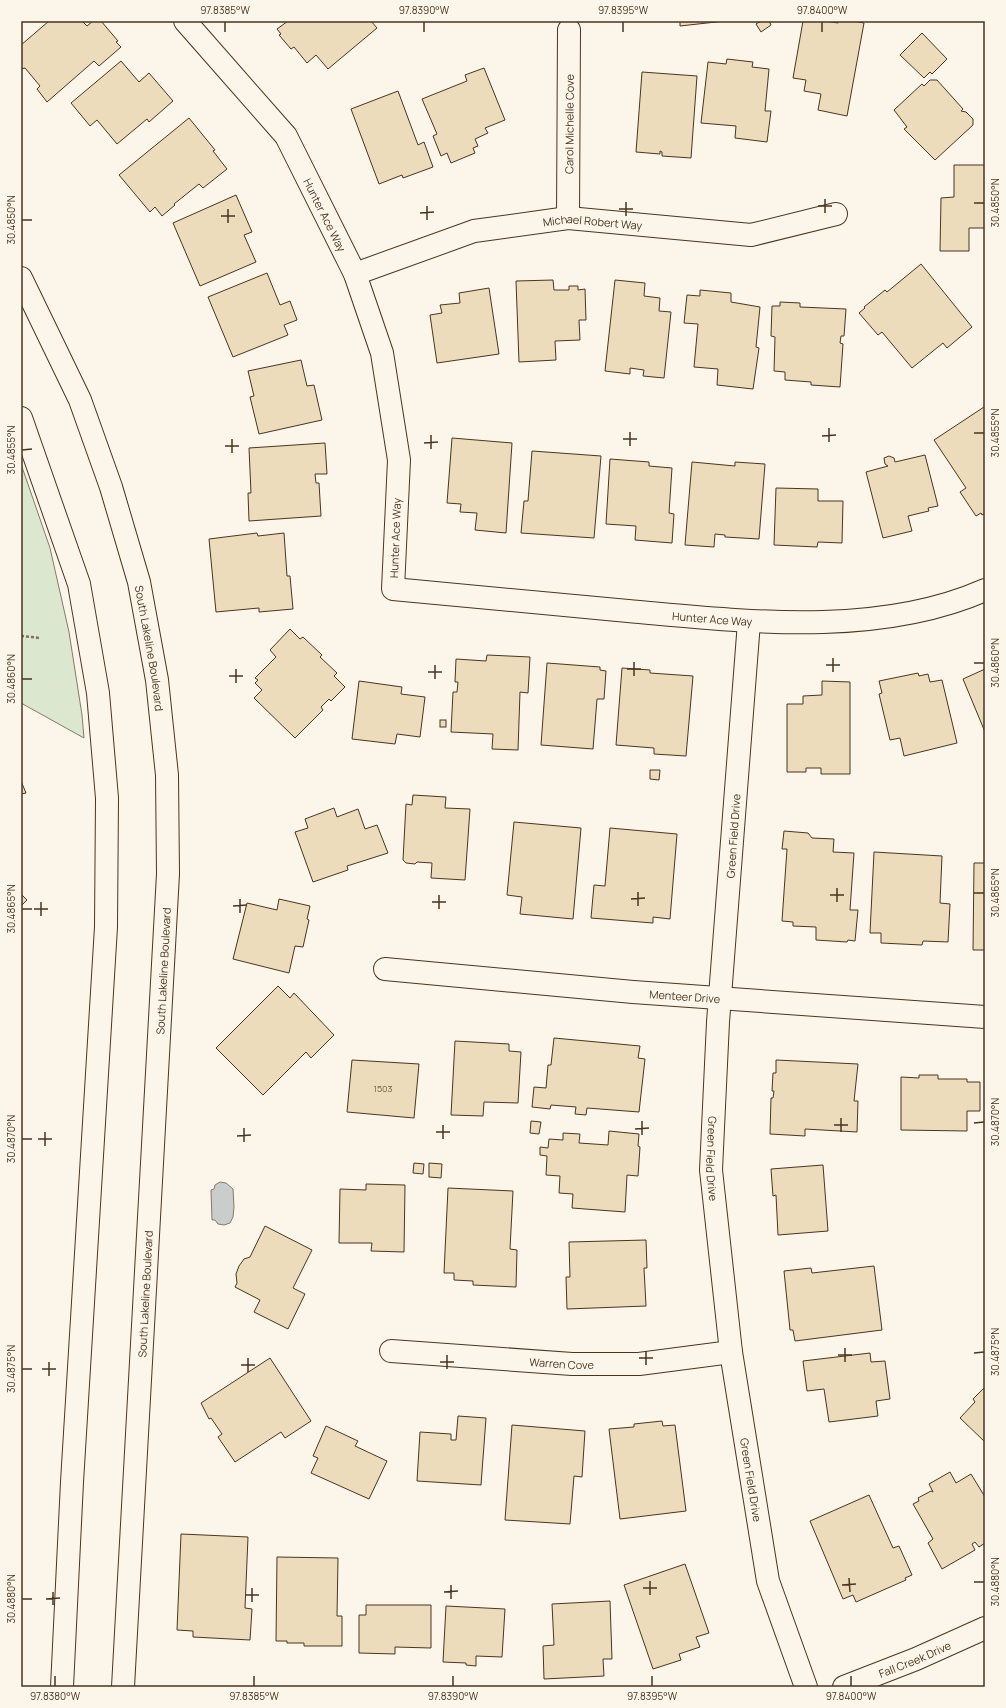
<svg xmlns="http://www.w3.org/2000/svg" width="1006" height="1708" font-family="Manrope,sans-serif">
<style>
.green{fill:#dce7d0;stroke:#887966}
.water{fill:#c9cecd;stroke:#887966}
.building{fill:#ecdcbc;stroke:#4a3520}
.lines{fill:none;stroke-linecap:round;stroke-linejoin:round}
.minor-casing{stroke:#4a3520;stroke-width:24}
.major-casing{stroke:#4a3520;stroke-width:24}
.path{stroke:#7f6f5c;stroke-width:2.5;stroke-dasharray:3 2;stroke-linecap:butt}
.minor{stroke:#fbf6e9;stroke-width:22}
.major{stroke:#fbf6e9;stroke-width:22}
.ticks{fill:none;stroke:#4a3520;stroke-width:1.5}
.labels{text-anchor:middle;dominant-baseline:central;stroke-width:3;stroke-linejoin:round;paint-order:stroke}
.number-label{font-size:9px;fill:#725f47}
.street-label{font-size:11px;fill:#4a3520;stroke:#fbf6e9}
.neatline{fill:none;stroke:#4a3520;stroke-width:1.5}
.ticks-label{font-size:10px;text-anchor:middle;fill:#4a3520}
</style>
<rect width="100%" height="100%" fill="#fbf6e9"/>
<polygon class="green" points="21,464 50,548 69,632 82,715 84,738 21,703"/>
<polygon class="water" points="220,1182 226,1183 233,1189 234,1207 233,1217 230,1223 224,1225 218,1224 215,1220 212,1220 211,1190 214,1189 215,1185"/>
<g class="building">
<polygon points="49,21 82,21 87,26 93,21 101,21 118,41 116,42 121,47 99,66 94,61 47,102 37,89 40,86 25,68 21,69 21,45"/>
<polygon points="288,21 371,21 377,28 328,69 316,55 307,63 294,47 291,49 279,35 281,34 277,29"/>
<polygon points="680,21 725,21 680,26"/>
<polygon points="761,21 769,21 771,25 761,32 756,24"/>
<polygon points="803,21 826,21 838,23 838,21 853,21 864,23 847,116 818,110 821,94 804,91 806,80 793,78"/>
<polygon points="922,33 947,59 932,74 930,72 924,78 900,55"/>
<polygon points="727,59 753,62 752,67 769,69 765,111 771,111 767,142 735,138 736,126 701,123 708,62 726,64"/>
<polygon points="121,61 139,82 149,73 173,101 149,122 147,119 117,144 97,120 90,126 71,103"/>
<polygon points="484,68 505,120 485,128 488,133 475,139 478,146 473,148 475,153 451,163 447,153 441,156 433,136 437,134 422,99 467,81 465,75"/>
<polygon points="642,72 697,76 691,158 662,156 662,152 660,151 660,154 636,152"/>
<polygon points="930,80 937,80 963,109 961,111 966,112 973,119 973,125 935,160 904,129 907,127 894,110 922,84 924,86"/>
<polygon points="398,91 418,145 424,142 433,167 403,178 402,175 379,184 351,109"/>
<polygon points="189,118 215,150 213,151 227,169 203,188 199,184 174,204 175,205 162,216 155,207 150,212 119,175"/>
<polygon points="954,165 985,165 985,228 969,228 969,251 940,251 941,198 954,197"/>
<polygon points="236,195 252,232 244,235 256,262 200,286 173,223"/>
<polygon points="921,264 972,327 947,348 943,343 912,368 882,332 878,335 859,313 865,308 864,307 885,290 887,292"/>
<polygon points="267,273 280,305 290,301 297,320 284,325 288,335 233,357 208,297"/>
<polygon points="553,280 554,290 569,290 569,286 578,286 578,290 585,289 586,320 579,320 580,340 555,341 556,360 519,362 516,281"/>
<polygon points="615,280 645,283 644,296 660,298 659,311 671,312 664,378 643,376 644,370 630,368 630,374 605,371"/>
<polygon points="489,288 499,354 437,363 430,315 442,313 440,305 460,303 459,293"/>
<polygon points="700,290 731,293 731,302 760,307 756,347 759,348 753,389 717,385 718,369 694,367 698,324 684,323 687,295 700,296"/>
<polygon points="780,302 800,303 800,307 846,309 844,336 841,336 840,343 843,344 840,387 811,385 811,382 785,380 785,372 774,371 775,337 771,336 772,306 780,306"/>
<polygon points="301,360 307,386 314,385 322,420 259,434 250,397 254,396 248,371"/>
<polygon points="984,407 985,409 985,513 982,515 981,513 976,516 960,492 966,488 934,440"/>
<polygon points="452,438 512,443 506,533 475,530 477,513 460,512 461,504 447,503"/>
<polygon points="325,443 327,474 315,474 316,483 319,483 321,516 249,521 248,493 251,493 249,448"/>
<polygon points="532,451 601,456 594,538 521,533 524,501 528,501"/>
<polygon points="925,455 938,506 928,508 929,511 908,516 912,531 883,538 866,472 888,466 885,464 884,458 889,456 894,458 895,462"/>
<polygon points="610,459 649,462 649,466 672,468 669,513 674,514 672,543 635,540 636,526 606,524"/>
<polygon points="692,462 735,466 735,462 765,464 759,539 725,537 725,535 715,534 714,547 685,545"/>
<polygon points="776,488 818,489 818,501 843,501 842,543 818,542 817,547 774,545"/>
<polygon points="257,533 258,536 284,533 287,576 290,576 293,609 259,612 259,608 216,612 209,539"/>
<polygon points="290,629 300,639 303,637 322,655 320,657 337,673 334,676 345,687 331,701 329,699 321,707 323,710 295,738 254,698 262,690 255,683 258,680 255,678 276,657 270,650"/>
<polygon points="487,655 530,657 528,693 520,692 518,750 492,749 493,734 451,732 453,692 457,692 458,682 455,682 456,659 486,661"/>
<polygon points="547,663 600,667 600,670 606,671 604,699 597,699 593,749 541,745"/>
<polygon points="622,668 650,670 650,673 693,676 686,756 654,754 654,748 616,745"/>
<polygon points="985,669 985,732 963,679"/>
<polygon points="918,673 919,676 928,674 930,682 942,680 957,743 904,756 900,738 890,740 879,694 882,693 879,681"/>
<polygon points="359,681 402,687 401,694 425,697 420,737 397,734 395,744 352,739"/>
<polygon points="822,681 850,682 850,774 821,774 821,768 806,768 806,772 787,772 787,704 803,704 803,696 822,695"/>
<rect x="440" y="720" width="6" height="7"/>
<polygon points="650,770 660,770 659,780 650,779"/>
<polygon points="21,781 26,793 21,794"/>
<polygon points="413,795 446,797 445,808 470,809 465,880 431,878 432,863 417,862 415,864 406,863 403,860 406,804 412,805"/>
<polygon points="334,808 337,817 358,809 365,829 377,825 388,853 347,866 348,870 313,882 295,832 308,828 305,819"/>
<polygon points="514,822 581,828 573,919 520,914 522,897 507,895"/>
<polygon points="610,828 677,834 670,919 653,917 653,923 591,918 594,885 605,886"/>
<polygon points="784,831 808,833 812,838 834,839 833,852 854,853 850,910 858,910 855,941 848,940 847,942 816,940 816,927 793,926 793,922 782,921 787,849 782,849"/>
<polygon points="874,852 942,856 940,903 950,904 948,942 923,941 922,945 881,943 881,933 870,933"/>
<polygon points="974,863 985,863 985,950 973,950"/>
<polygon points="21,894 27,900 21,906"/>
<polygon points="279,899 310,906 307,919 309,920 303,947 295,946 289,973 233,959 247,903 277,910"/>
<polygon points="278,986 290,998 294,993 334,1035 311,1058 306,1052 263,1095 216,1048"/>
<polygon points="554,1038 640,1046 638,1058 645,1059 639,1112 587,1108 586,1115 575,1114 576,1107 551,1105 550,1109 532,1107 534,1087 546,1088 548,1065 551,1065"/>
<polygon points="455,1041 509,1044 509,1051 521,1052 518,1103 484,1102 483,1116 451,1115"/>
<polygon points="352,1060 419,1064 414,1118 347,1112"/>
<polygon points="776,1060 858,1064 854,1101 858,1101 857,1132 805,1129 805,1136 770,1134 771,1098 773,1098 774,1091 772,1091 773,1073 776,1073"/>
<polygon points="919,1075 938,1075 938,1079 967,1079 967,1082 980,1082 980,1111 967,1111 967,1131 901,1130 901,1077 919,1078"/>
<polygon points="531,1121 541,1122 539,1134 530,1133"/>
<polygon points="609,1131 639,1134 638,1146 640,1147 638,1176 627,1175 625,1212 572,1208 573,1194 559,1193 560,1176 546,1175 547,1156 540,1155 540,1147 548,1148 549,1139 563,1140 563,1133 580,1134 579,1143 608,1145"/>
<polygon points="414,1163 424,1164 423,1174 413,1173"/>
<polygon points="429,1163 442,1164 441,1178 429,1177"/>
<polygon points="823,1165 828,1231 778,1235 776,1195 773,1196 771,1169"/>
<polygon points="366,1184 405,1185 404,1252 371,1251 372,1243 339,1243 340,1189 366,1190"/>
<polygon points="448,1188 513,1191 510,1249 517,1250 516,1287 473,1285 473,1281 454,1280 454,1273 444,1273"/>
<polygon points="265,1226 312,1250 293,1288 305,1294 288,1329 254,1312 260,1300 235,1287 237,1283 236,1274 239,1266 244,1259 250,1257"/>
<polygon points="646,1240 647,1268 644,1268 646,1306 567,1309 566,1277 570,1277 569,1242"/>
<polygon points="874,1266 882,1330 795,1341 793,1330 790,1330 784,1271 811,1268 812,1273"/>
<polygon points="870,1353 871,1362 885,1361 890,1399 876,1401 878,1416 829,1422 824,1389 807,1391 803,1361"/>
<polygon points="270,1358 311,1421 285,1438 281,1432 235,1462 218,1437 222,1434 211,1418 209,1419 201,1403"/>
<polygon points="985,1387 985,1442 960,1418 975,1402 973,1399"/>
<polygon points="458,1416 486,1418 481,1485 417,1481 420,1432 451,1434 451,1440 456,1440"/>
<polygon points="662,1421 663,1426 675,1425 686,1511 620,1519 609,1429 634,1427 634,1424"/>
<polygon points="512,1425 585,1431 582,1477 574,1476 570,1524 505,1520"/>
<polygon points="326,1426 358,1441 355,1446 387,1461 369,1499 311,1473 318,1458 313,1456"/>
<polygon points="950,1472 956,1483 971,1474 985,1497 985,1543 979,1547 975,1542 972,1544 975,1550 942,1569 928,1543 933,1539 913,1504 919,1501 918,1498 931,1491 933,1492 929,1484"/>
<polygon points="869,1495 893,1548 899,1546 912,1575 905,1578 906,1580 856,1602 853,1595 843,1599 810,1521"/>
<polygon points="181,1534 248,1537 245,1608 252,1609 250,1640 193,1637 193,1631 177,1630"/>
<polygon points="277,1557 338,1558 337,1616 342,1616 342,1646 304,1646 304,1643 287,1643 287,1641 276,1641"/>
<polygon points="685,1564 709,1633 696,1637 700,1647 679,1654 681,1660 653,1669 624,1585"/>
<polygon points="610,1601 612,1659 603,1659 604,1676 544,1679 543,1646 554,1645 552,1604"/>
<polygon points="366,1605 431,1605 431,1648 395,1647 395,1654 359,1653 359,1615 366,1615"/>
<polygon points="446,1606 505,1609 502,1657 476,1656 476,1666 466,1665 466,1663 443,1662"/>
</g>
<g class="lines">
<g class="minor-casing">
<g id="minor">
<path id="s1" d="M185,21l101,115 69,138 27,79 17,107 -6,129c78,7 156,15 235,22 115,10 248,27 357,-21"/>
<path id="s2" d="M568,218l1,-188"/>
<path id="s3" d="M355,274l119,-43 94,-13 183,17 85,-21"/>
<path id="s4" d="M749,622l-31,400 -7,148 20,182 37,229 38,106"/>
<path id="s5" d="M385,969l248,23 352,25"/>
<path id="s6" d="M391,1351l181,13h67l92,-12"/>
<path id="s7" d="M844,1687l72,-28 69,-31"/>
</g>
</g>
<g class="major-casing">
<g id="major">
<path id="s8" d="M21,278l59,122 31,87 28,95 18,98 10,95 1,99 -45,813"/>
<polyline points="21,418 79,584 98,693 107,798 106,927 72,1482 62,1687"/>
</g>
</g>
<polyline class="path" points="21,636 40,638"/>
<use href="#minor" class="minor"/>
<use href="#major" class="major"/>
</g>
<path class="ticks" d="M225,22v10M424,22v10M623,22v10M822,22v10M825,199v14M626,202v14M974,203h10M427,206v14M818,206h14M228,209v14M619,209h14M420,213l14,-1M221,216h14M22,220h10M829,428v14M630,432v14M974,433h10M431,435v14M822,436l14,-1M232,439v14M623,439h14M424,443l14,-1M225,446h14M22,450l10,-1M833,658v14M634,662v14M974,663h10M435,665v14M826,665h14M236,669v14M627,669h14M428,672h14M229,676h14M22,679h10M837,888v14M638,892v14M974,893h10M439,895v14M830,895h14M240,899v14M631,899l14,-1M41,902v14M432,902h14M233,906l14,-1M22,909h10M34,909h14M841,1118v14M642,1121v14M974,1123l10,-1M443,1125v14M834,1125h14M244,1128v14M635,1129l14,-1M45,1132v14M436,1132h14M237,1136l14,-1M22,1139h10M38,1139h14M845,1348v14M646,1351v14M974,1353l10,-1M447,1355v14M838,1355h14M248,1358v14M639,1358h14M49,1362v14M440,1362h14M241,1365h14M22,1369h10M42,1369h14M849,1578l1,14M650,1581v14M974,1582h10M451,1585v14M842,1585l14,-1M252,1588v14M643,1588h14M53,1592v13M444,1592l14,-1M245,1595h14M22,1599h10M46,1599l14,-1M55,1676v10M254,1676v10M453,1676v10M652,1676v10M851,1676v10"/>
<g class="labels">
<g class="number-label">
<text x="383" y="1088">1503</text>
</g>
<g class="street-label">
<text stroke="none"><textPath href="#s2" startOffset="94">Carol Michelle Cove</textPath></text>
<text stroke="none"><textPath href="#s1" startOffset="241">Hunter Ace Way</textPath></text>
<text stroke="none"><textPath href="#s3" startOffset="246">Michael Robert Way</textPath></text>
<text transform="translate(395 538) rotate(-88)">Hunter Ace Way</text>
<text stroke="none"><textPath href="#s1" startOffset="949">Hunter Ace Way</textPath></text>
<text stroke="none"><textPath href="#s8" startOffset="394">South Lakeline Boulevard</textPath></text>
<text transform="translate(733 836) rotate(-86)">Green Field Drive</text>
<text transform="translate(163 971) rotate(-87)">South Lakeline Boulevard</text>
<text stroke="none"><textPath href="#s5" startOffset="301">Menteer Drive</textPath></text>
<text stroke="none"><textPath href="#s4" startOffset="538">Green Field Drive</textPath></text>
<text transform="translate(145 1294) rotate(-87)">South Lakeline Boulevard</text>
<text stroke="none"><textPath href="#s6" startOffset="171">Warren Cove</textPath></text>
<text stroke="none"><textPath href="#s4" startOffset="862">Green Field Drive</textPath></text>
<text stroke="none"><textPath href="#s7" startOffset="76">Fall Creek Drive</textPath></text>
</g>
</g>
<rect width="1006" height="1708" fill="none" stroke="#fbf6e9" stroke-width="44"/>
<rect x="22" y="22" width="962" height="1664" class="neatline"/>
<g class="ticks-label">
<text x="225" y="14">97.8385°W</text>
<text x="424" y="14">97.8390°W</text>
<text x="623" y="14">97.8395°W</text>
<text x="822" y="14">97.8400°W</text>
<text transform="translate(995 203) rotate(-90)" y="4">30.4850°N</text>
<text transform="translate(11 220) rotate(-90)" y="4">30.4850°N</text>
<text transform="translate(995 433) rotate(-90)" y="4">30.4855°N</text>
<text transform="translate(11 450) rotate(-90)" y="4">30.4855°N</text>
<text transform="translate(995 663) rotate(-90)" y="4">30.4860°N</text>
<text transform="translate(11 679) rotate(-90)" y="4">30.4860°N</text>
<text transform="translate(995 893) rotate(-90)" y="4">30.4865°N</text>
<text transform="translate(11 909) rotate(-90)" y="4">30.4865°N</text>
<text transform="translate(995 1122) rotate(-90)" y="4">30.4870°N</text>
<text transform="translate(11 1139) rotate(-90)" y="4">30.4870°N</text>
<text transform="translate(995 1352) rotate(-90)" y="4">30.4875°N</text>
<text transform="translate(11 1369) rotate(-90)" y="4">30.4875°N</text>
<text transform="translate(995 1582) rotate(-90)" y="4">30.4880°N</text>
<text transform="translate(11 1599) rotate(-90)" y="4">30.4880°N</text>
<text x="55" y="1700">97.8380°W</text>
<text x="254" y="1700">97.8385°W</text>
<text x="453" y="1700">97.8390°W</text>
<text x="652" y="1700">97.8395°W</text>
<text x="851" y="1700">97.8400°W</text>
</g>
</svg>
